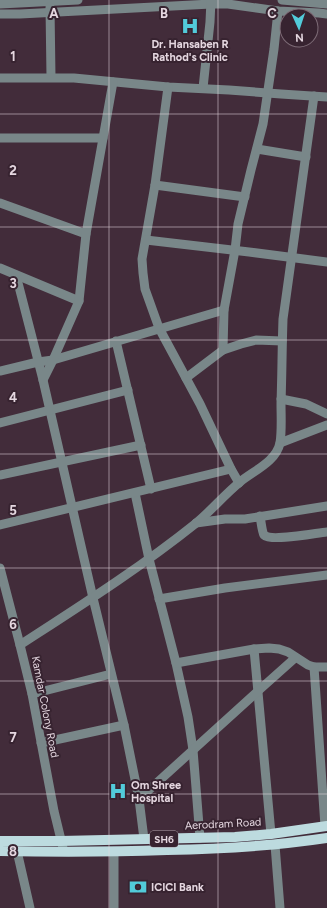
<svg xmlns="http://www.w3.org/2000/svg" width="327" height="908" font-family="Figtree,sans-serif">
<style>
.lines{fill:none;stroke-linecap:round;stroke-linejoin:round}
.minor{stroke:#798789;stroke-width:9}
.major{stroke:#bddbdf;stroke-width:10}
.grid{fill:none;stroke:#e5d7e0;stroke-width:1;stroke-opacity:0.55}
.labels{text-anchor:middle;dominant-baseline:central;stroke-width:4;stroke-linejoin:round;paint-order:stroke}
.shield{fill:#372330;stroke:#b1a1ab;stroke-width:1}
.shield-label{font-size:10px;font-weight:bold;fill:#e5d7e0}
.poi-label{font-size:11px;font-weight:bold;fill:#e5d7e0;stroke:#372330;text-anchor:start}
.street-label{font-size:11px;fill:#e5d7e0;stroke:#372330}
.grid-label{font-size:13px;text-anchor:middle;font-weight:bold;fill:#e5d7e0;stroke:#372330;stroke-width:4;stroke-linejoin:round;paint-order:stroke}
</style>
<rect width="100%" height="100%" fill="#422c3a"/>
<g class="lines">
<g class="minor">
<polyline points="282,0 327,4"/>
<polyline points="0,4 78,0"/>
<polyline points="50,7 51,77"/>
<polyline points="0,14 20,14 211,4 228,4 278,11 319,13 327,14"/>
<polyline points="0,78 74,78 168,87 229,90 281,94 327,97"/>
<polyline points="168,87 155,185 142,259 143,273 145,289 159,328 200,404 220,446 231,469 239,483"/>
<polyline points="203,88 210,22 211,0"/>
<polyline points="0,138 103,138"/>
<polyline points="257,149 306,157"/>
<polyline points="155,185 245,197"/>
<polyline points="0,203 86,234"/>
<polyline points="146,240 249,252 327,262"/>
<polyline points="0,268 79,301"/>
<polyline points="16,275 43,380 93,598 124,725 139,799 144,839"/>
<polyline points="116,341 151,489"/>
<polyline points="223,350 224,310 235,250 238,224 251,170 263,124 274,49 278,11"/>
<polyline points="0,371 38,362 53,360 224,310"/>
<polyline points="186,378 223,350 241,344 256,340 282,341"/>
<polyline points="43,380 53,360 79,301 86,234 113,82"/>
<polyline points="281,399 306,404 327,414"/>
<polyline points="0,423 128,390"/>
<polyline points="280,443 327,425"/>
<polyline points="0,475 141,445"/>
<polyline points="135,493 149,559 176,663 188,717 193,750 200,838"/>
<path d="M260,516c1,5 2,16 4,19 7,7 52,-2 63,-3"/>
<polyline points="196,523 225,519 245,519 327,506"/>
<polyline points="0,525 231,469"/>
<polyline points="0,568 20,645 32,694 54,811 63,848"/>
<polyline points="159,599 225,588 327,575"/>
<path d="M20,645c60,-39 120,-77 175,-121 16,-13 29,-29 45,-42 13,-11 36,-20 40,-39 2,-12 1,-27 1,-40 1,-28 1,-56 2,-84l31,-223"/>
<polyline points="254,649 271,834"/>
<polyline points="176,663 254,649 269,648 279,649 288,652 308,665 314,667 327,667"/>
<polyline points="314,667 325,826"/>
<polyline points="32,694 111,674"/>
<polyline points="41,743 124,725"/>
<polyline points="139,799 258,691 295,658"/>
<polyline points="275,845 280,908"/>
<polyline points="17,851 30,908"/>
<polyline points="114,852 114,908"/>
</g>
<g class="major">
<polyline points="0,841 61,841 235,837 271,834 327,826"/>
<path d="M0,851c56,1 111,1 167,-1 54,-1 107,-4 160,-12"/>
</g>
</g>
<path class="grid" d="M109,0v908M218,0v908M0,114h327M0,227h327M0,340h327M0,454h327M0,568h327M0,681h327M0,794h327"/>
<defs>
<g id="hospital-bare" transform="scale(1.38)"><path d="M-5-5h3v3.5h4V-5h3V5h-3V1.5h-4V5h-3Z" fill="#52cbda" stroke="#372330" stroke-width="2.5" paint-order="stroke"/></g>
<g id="bank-bare" transform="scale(1.38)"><path d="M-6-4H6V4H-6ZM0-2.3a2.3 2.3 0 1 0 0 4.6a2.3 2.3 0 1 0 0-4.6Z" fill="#52cbda" stroke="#372330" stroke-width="2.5" paint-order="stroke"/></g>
</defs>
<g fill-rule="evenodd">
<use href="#hospital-bare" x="190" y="26"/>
<use href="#hospital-bare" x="118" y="791"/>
<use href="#bank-bare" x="138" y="887"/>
</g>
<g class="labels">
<rect class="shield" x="150" y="831" width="28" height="16" rx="3"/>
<g class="shield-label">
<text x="164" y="839">SH6</text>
</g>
<g class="poi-label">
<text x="190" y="44" text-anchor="middle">Dr. Hansaben R<tspan x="190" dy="13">Rathod's Clinic</tspan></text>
<text x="131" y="785">Om Shree<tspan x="131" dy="13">Hospital</tspan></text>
<text x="151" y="887">ICICI Bank</text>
</g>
<g class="street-label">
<text transform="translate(45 707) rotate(79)">Kamdar Colony Road</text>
<text transform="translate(223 824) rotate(-3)">Aerodram Road</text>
</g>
</g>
<g class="grid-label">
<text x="54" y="18">A</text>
<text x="164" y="18">B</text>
<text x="272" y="18">C</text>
<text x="13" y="61">1</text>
<text x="13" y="175">2</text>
<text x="13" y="288">3</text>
<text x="13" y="402">4</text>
<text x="13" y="515">5</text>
<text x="13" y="629">6</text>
<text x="13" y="742">7</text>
<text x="13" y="856">8</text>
</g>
<g transform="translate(299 28) rotate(177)"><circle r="19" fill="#372330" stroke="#7d6b76"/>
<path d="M0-3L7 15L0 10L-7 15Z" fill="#52cbda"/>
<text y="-6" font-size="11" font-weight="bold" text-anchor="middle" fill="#e5d7e0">N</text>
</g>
</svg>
